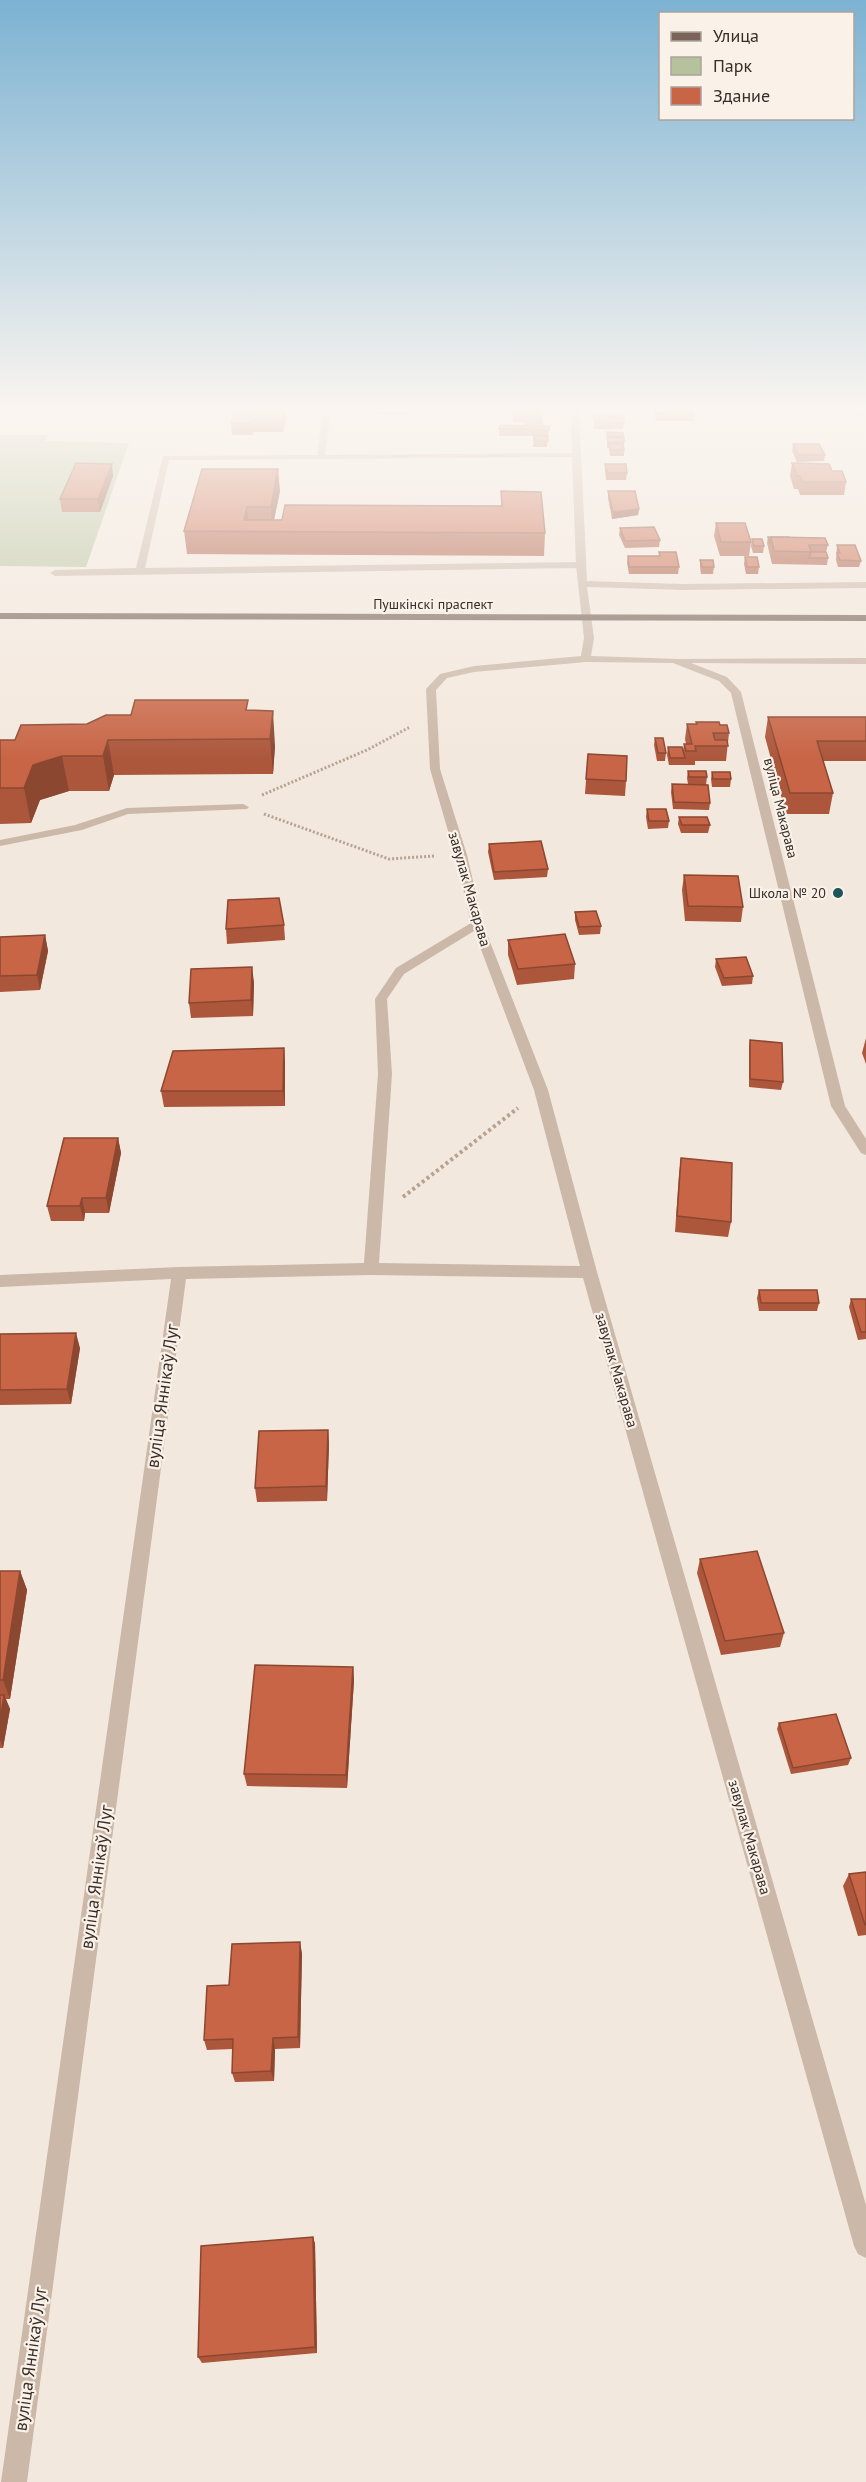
<svg xmlns="http://www.w3.org/2000/svg" width="866" height="2482" font-family="'PT Sans',sans-serif">
<style>
.green{fill:#b5c29c}
.lines{fill:none;stroke-linecap:round;stroke-linejoin:round}
.path-far1{stroke:#b7a292;stroke-width:3;stroke-dasharray:2 2;stroke-linecap:butt}
.path{stroke:#b7a292;stroke-width:4;stroke-dasharray:3 3;stroke-linecap:butt}
.lane{fill:#cbb8a8;fill-rule:evenodd}
.street{fill:#cbb8a8;fill-rule:evenodd}
.primary{fill:#7a6459;fill-rule:evenodd}
.wall{fill:#ac573c}
.shaded-wall{fill:#8c4731}
.building{fill:#c86546;stroke:#8c4731;stroke-width:1.5}
.poi-dot{fill:#1d565a;stroke:#faf2e9;stroke-width:2}
.labels{text-anchor:middle;dominant-baseline:central;stroke-width:4.5;stroke-linejoin:round;paint-order:stroke}
.far-street-label{font-size:14px;fill:#382d29;stroke:#faf2e9}
.far-poi-label{font-size:14px;fill:#382d29;stroke:#faf2e9;text-anchor:end}
.street-label{font-size:15px;fill:#382d29;stroke:#faf2e9}
.near-street-label{font-size:18px;fill:#382d29;stroke:#faf2e9}
</style>
<rect width="100%" height="100%" fill="#f3e8dd"/>
<polygon class="green" points="0,435 47,435 45,441 129,443 86,567 0,566"/>
<g class="lines">
<g class="path-far1">
<polyline points="262,795 367,750 410,727"/>
<polyline points="264,814 389,859 434,856"/>
</g>
<polyline class="path" points="403,1197 518,1108"/>
<g class="lane">
<polygon points="321,455 325,457 324,459 169,460 145,568 580,562 584,565 580,568 55,576 50,573 55,570 136,568 163,456"/>
<polygon points="243,804 249,807 247,809 128,814 82,830 0,846 0,840 75,825 127,808"/>
</g>
<g class="street">
<path d="M323,412h8l-6,43 247,-2 -1,-41h8l8,169 96,3 183,-2v6l-183,2 -96,-3 7,51 -3,18 88,3 187,-1v6l-175,-1 36,14 14,15 104,414 21,33v16l-5,-2 -30,-47 -100,-413 -12,-12 -46,-18 -87,-1 -112,10 -27,6 -11,12 4,79 27,86 16,69 65,166 49,182 269,933v53l-8,-4 -4,-8 -271,-968 -212,-3 -185,4 -159,1203h-26l170,-1203 -171,8v-12l179,-8 185,-4 14,-189 -3,-75 21,-31 75,-45 -16,-68 -25,-86 -4,-80 14,-15 34,-8 107,-10 3,-18 -8,-73 -4,-108 -251,2 -4,-2zM474,931l60,159 46,176 -201,-3 13,-189 -5,-75 17,-25z"/>
<polygon points="855,412 863,412 865,416 858,418"/>
</g>
<polygon class="primary" points="0,613 866,615 866,621 0,619"/>
</g>
<g class="wall">
<polygon points="233,412 285,412 286,419 283,432 253,432 253,435 232,435 231,423"/>
<polygon points="378,412 408,412 407,415 378,414"/>
<polygon points="513,412 542,412 542,426 549,426 547,447 533,447 534,436 499,436 500,425 525,426 525,422 513,422"/>
<polygon points="654,412 693,412 693,421 656,421"/>
<polygon points="594,414 624,423 623,429 594,429"/>
<polygon points="607,432 623,433 624,456 610,456 609,448 607,448"/>
<polygon points="793,444 825,455 824,461 797,462 792,451"/>
<polygon points="792,463 832,471 846,482 844,495 800,495 798,489 794,489 790,476"/>
<polygon points="605,464 627,473 626,480 606,480 605,470"/>
<polygon points="113,476 100,512 62,512 60,499"/>
<polygon points="280,491 274,520 501,506 501,491 545,533 544,556 187,554 184,531"/>
<polygon points="608,491 639,509 638,515 612,519 608,498"/>
<polygon points="716,523 751,542 749,556 720,556 714,536"/>
<polygon points="620,528 660,540 659,547 625,548 619,535"/>
<polygon points="768,537 790,538 828,545 826,552 828,558 827,565 772,564 767,543"/>
<polygon points="752,539 764,546 763,553 753,553 751,546"/>
<polygon points="837,545 861,561 859,567 838,567 836,560"/>
<polygon points="659,552 679,567 678,574 629,574 627,563 628,556 659,556"/>
<polygon points="745,557 759,567 758,574 746,574 744,564"/>
<polygon points="700,560 714,567 713,574 701,574 700,567"/>
<polygon points="249,710 275,746 273,774 114,775 109,791 69,791 40,800 31,823 0,824 0,740 15,740 131,715"/>
<polygon points="768,717 866,717 866,761 823,761 833,793 829,814 786,814 765,737"/>
<polygon points="696,722 720,725 729,733 726,761 695,761 695,765 669,765 667,755 668,747 683,751 684,744 686,744 685,739 687,724 696,724"/>
<polygon points="655,738 666,753 665,761 657,761 654,745"/>
<polygon points="588,754 626,781 625,796 585,794"/>
<polygon points="688,771 707,777 706,785 710,803 709,810 673,809 671,792 672,784 688,784 687,778"/>
<polygon points="712,772 731,779 730,787 712,787 711,779"/>
<polygon points="647,809 669,821 668,828 648,829 646,817"/>
<polygon points="679,817 710,825 708,833 681,833 678,824"/>
<polygon points="489,844 548,869 547,877 494,880 488,852"/>
<polygon points="684,875 743,907 741,922 685,921 682,890"/>
<polygon points="575,912 601,926 600,934 579,935 575,920"/>
<polygon points="284,925 285,940 227,944 226,929"/>
<polygon points="45,935 48,951 40,990 0,992 0,937"/>
<polygon points="508,940 575,964 574,979 517,985 508,955"/>
<polygon points="716,959 753,976 752,984 722,986 715,967"/>
<polygon points="254,982 253,1016 191,1018 189,1003"/>
<polygon points="866,1038 866,1064 862,1053"/>
<polygon points="750,1040 783,1082 781,1090 749,1087 749,1048"/>
<polygon points="284,1048 285,1064 285,1106 164,1107 161,1091"/>
<polygon points="118,1138 121,1153 109,1213 85,1213 84,1221 51,1221 47,1206"/>
<polygon points="681,1158 731,1222 728,1237 675,1232 679,1174"/>
<polygon points="759,1290 819,1303 817,1311 759,1311 757,1298"/>
<polygon points="851,1299 866,1299 866,1339 858,1340 849,1307"/>
<polygon points="0,1334 80,1348 71,1404 0,1405"/>
<polygon points="328,1430 329,1444 327,1501 257,1502 255,1488"/>
<polygon points="700,1559 784,1633 780,1647 721,1655 697,1573"/>
<polygon points="0,1571 20,1571 27,1590 10,1699 6,1699 10,1709 3,1748 0,1748"/>
<polygon points="353,1667 354,1680 347,1788 247,1786 244,1774"/>
<polygon points="779,1723 851,1758 848,1765 791,1774 777,1729"/>
<polygon points="866,1872 866,1935 858,1936 843,1886 849,1874"/>
<polygon points="302,1953 300,2048 275,2049 274,2081 235,2082 232,2073 233,2049 207,2050 204,2040 229,1985"/>
<polygon points="313,2237 315,2244 317,2353 202,2363 198,2357"/>
</g>
<g class="shaded-wall">
<polygon points="284,412 285,412 286,419 283,432 282,420"/>
<polygon points="112,464 113,476 100,512 98,499"/>
<polygon points="278,469 280,491 272,529 271,507"/>
<polygon points="247,507 249,529 244,520"/>
<polygon points="639,509 638,515 612,519 613,512"/>
<polygon points="273,711 275,746 273,774 270,739"/>
<polygon points="108,740 114,775 109,791 103,756"/>
<polygon points="62,756 69,791 40,800 31,823 24,788 33,765"/>
<polygon points="45,935 48,951 40,990 37,975"/>
<polygon points="252,967 254,982 253,1016 251,1000"/>
<polygon points="284,1048 285,1064 285,1106 283,1091"/>
<polygon points="118,1138 121,1153 109,1213 106,1198"/>
<polygon points="82,1198 85,1213 84,1221 80,1206"/>
<polygon points="76,1333 80,1348 71,1404 67,1389"/>
<polygon points="328,1430 329,1444 327,1501 326,1486"/>
<polygon points="20,1571 27,1590 10,1699 3,1680"/>
<polygon points="353,1667 354,1680 347,1788 346,1775"/>
<polygon points="4,1695 10,1709 3,1748 0,1740 0,1721"/>
<polygon points="300,1942 302,1953 300,2048 298,2037"/>
<polygon points="273,2038 275,2049 274,2081 271,2071"/>
<polygon points="313,2237 315,2244 317,2353 315,2347"/>
</g>
<g class="building">
<polygon points="234,412 284,412 282,420 252,419 252,423 231,423"/>
<rect x="513" y="412" width="29" height="4"/>
<polygon points="656,412 693,412 694,415 656,414"/>
<polygon points="594,414 623,414 624,423 595,422"/>
<polygon points="525,421 542,421 542,426 549,426 549,430 499,429 500,425 525,426"/>
<polygon points="607,432 623,433 624,437 607,436"/>
<polygon points="534,436 548,436 548,441 534,440"/>
<polygon points="607,438 624,438 624,442 608,442"/>
<polygon points="609,444 623,444 624,450 611,450"/>
<polygon points="793,444 819,444 825,455 799,455"/>
<polygon points="76,463 112,464 98,499 60,499"/>
<polygon points="792,463 829,464 832,471 842,471 846,482 803,482 800,476 797,476"/>
<polygon points="605,464 626,464 627,473 607,473"/>
<polygon points="202,469 278,469 271,507 247,507 244,520 282,520 285,505 502,506 501,491 541,492 545,533 184,531"/>
<polygon points="608,491 635,491 639,509 613,512"/>
<polygon points="716,523 745,523 751,542 721,542"/>
<polygon points="654,527 660,540 625,541 620,528"/>
<polygon points="768,537 789,537 790,538 771,537 770,544"/>
<polygon points="771,537 825,538 828,545 809,545 811,552 774,551"/>
<polygon points="752,539 762,539 764,546 754,546"/>
<polygon points="837,545 855,545 861,561 840,560 837,553 840,553"/>
<polygon points="659,552 676,552 679,567 629,567 628,556 660,556"/>
<polygon points="811,552 826,552 828,558 809,558"/>
<polygon points="745,557 757,557 759,567 747,567"/>
<polygon points="700,560 713,560 714,567 702,567"/>
<polygon points="135,700 248,700 246,710 273,711 270,739 108,740 103,756 62,756 33,765 24,788 0,788 0,740 15,740 21,725 87,724 106,715 131,715"/>
<polygon points="768,717 866,717 866,741 817,741 833,793 790,793"/>
<polygon points="696,722 719,722 720,725 727,725 729,733 713,733 715,740 727,740 728,746 695,746 696,751 686,751 684,744 692,744 687,724 697,724"/>
<polygon points="655,738 663,738 666,753 658,753"/>
<polygon points="668,747 682,747 685,758 670,758"/>
<polygon points="588,754 627,756 626,781 586,779"/>
<polygon points="688,771 706,771 707,777 689,777"/>
<polygon points="712,772 730,772 731,779 713,779"/>
<polygon points="672,784 708,785 710,803 674,802"/>
<polygon points="647,809 666,809 669,821 649,821"/>
<polygon points="679,817 707,817 710,825 682,825"/>
<polygon points="541,841 548,869 494,872 489,844"/>
<polygon points="684,875 738,876 743,907 688,906"/>
<polygon points="279,898 284,925 226,929 228,900"/>
<polygon points="596,911 601,926 579,927 575,912"/>
<polygon points="565,934 575,964 518,969 508,940"/>
<polygon points="45,935 37,975 0,976 0,937"/>
<polygon points="746,957 753,976 724,978 716,959"/>
<polygon points="252,967 251,1000 189,1003 191,969"/>
<polygon points="750,1040 782,1043 783,1082 750,1079"/>
<polygon points="284,1048 283,1091 161,1091 173,1051"/>
<polygon points="64,1138 118,1138 106,1198 82,1198 80,1206 47,1206"/>
<polygon points="681,1158 732,1163 731,1222 677,1216"/>
<polygon points="759,1290 817,1290 819,1303 761,1303"/>
<polygon points="851,1299 866,1299 866,1332 861,1332"/>
<polygon points="76,1333 67,1389 0,1390 0,1334"/>
<polygon points="328,1430 326,1486 255,1488 259,1431"/>
<polygon points="757,1551 784,1633 725,1641 700,1559"/>
<polygon points="0,1571 20,1571 3,1680 0,1680"/>
<polygon points="255,1665 353,1667 346,1775 244,1774"/>
<polygon points="0,1695 4,1695 0,1721"/>
<polygon points="836,1714 851,1758 793,1768 779,1723"/>
<polygon points="866,1872 866,1925 865,1925 849,1874"/>
<polygon points="300,1942 298,2037 273,2038 271,2071 232,2073 233,2039 204,2040 207,1986 229,1985 232,1944"/>
<polygon points="313,2237 315,2347 198,2357 201,2246"/>
</g>
<linearGradient id="sky" x2="0" y2="1"><stop stop-color="#7cb2d2"/><stop offset="0.54" stop-color="#faf5f0"/><stop offset="1" stop-color="#faf5f0" stop-opacity="0"/></linearGradient>
<rect width="866" height="759" fill="url(#sky)"/>
<circle class="poi-dot" cx="838" cy="893" r="6"/>
<g class="labels">
<g class="far-street-label">
<text x="433" y="604">Пушкінскі праспект</text>
<text transform="translate(781 808) rotate(76)">вуліца Макарава</text>
</g>
<g class="far-poi-label">
<text x="826" y="893">Школа № 20</text>
</g>
<g class="street-label">
<text transform="translate(470 889) rotate(74)">завулак Макарава</text>
<text transform="translate(617 1370) rotate(74)">завулак Макарава</text>
<text transform="translate(750 1837) rotate(74)">завулак Макарава</text>
</g>
<g class="near-street-label">
<text transform="translate(162 1396) rotate(-82)">вуліца Яннікаў Луг</text>
<text transform="translate(96 1877) rotate(-82)">вуліца Яннікаў Луг</text>
<text transform="translate(30 2359) rotate(-82)">вуліца Яннікаў Луг</text>
</g>
</g>
<rect x="659" y="12" width="195" height="108" fill="#faf2e9" stroke="#aca39c" stroke-width="1.5"/>
<rect x="671" y="32" width="30" height="9" fill="#7a6459" stroke="#aca39c" stroke-width="1.5"/>
<text x="713" y="42" font-size="18" fill="#382d29">Улица</text>
<rect x="671" y="57" width="30" height="18" fill="#b5c29c" stroke="#aca39c" stroke-width="1.5"/>
<text x="713" y="72" font-size="18" fill="#382d29">Парк</text>
<rect x="671" y="87" width="30" height="18" fill="#c86546" stroke="#aca39c" stroke-width="1.5"/>
<text x="713" y="102" font-size="18" fill="#382d29">Здание</text>
</svg>
